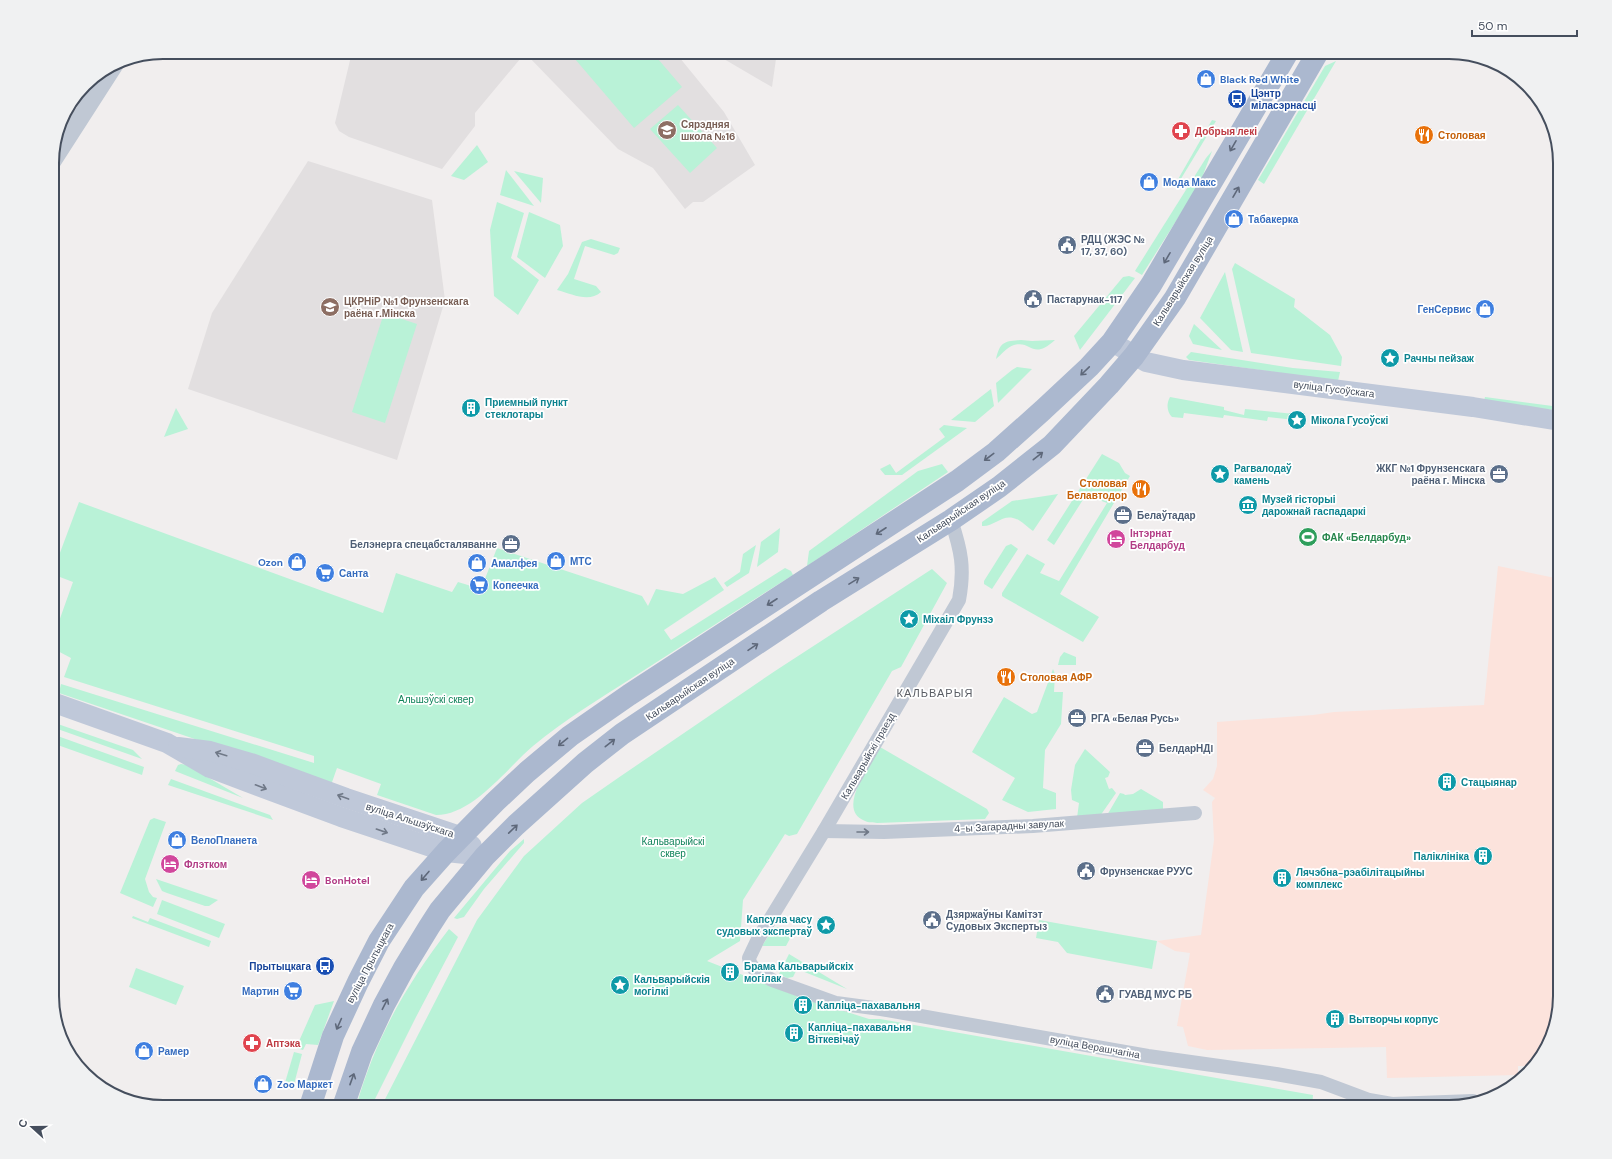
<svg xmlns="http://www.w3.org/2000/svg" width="1612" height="1159" font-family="'DM Sans',sans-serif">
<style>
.education{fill:#e2dfe0}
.medical{fill:#fce3dc}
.green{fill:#b9f2d7}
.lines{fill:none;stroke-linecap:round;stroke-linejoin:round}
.minor{stroke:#c0c8d4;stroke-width:14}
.tertiary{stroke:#c0c8d4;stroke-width:18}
.secondary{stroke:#bfc8d9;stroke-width:20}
.primary{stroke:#abb8cf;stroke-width:22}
.oneway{stroke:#5e687a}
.oneway2{stroke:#707988}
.oneway3{stroke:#707987}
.labels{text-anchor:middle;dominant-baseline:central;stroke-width:3.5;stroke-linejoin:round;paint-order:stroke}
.shop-label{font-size:10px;font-weight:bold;fill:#366cbe;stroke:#fff;text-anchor:start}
.transit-label{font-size:10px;font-weight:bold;fill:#164399;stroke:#fff;text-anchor:start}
.education-label{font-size:10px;font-weight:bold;fill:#785e54;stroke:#fff;text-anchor:start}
.health-label{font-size:10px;font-weight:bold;fill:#be3a42;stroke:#fff;text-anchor:start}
.food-label{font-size:10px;font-weight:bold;fill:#c56008;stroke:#fff;text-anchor:start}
.service-label{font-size:10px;font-weight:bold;fill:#4e5e75;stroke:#fff;text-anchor:start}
.street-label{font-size:10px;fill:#454e5d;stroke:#fff}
.culture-label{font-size:10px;font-weight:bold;fill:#0d838f;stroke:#fff;text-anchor:start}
.hotel-label{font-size:10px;font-weight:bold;fill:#b23c85;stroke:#fff;text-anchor:start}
.leisure-label{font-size:10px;font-weight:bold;fill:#27864d;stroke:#fff;text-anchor:start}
.park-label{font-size:10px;fill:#10835a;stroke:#fff}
.neighbourhood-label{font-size:11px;letter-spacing:1px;fill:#5a5d64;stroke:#fff}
.rim{fill:none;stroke:#454e5d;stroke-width:2}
</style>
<rect width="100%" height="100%" fill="#f1eeee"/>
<g class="education">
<polygon points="352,52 675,52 724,112 755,165 703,202 693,202 685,209 653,168 618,149 525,53 475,113 475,126 442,169 349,137 339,131 335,123"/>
<polygon points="712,52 777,52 772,87 765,83"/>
<polygon points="308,161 432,200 445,300 397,460 188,389 212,313"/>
</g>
<polygon class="medical" points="1498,566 1560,579 1560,996 1554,1031 1537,1063 1534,1066 1518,1066 1518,1075 1387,1078 1386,1047 1207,1050 1188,1046 1183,1027 1177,1026 1190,953 1175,951 1157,941 1201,935 1214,840 1212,802 1215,798 1203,790 1213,779 1217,766 1217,722 1313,715 1334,712 1484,705"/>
<g class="green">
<polygon points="569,52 652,52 682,87 634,128"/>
<polygon points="1336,61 1264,184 1258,180 1325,66"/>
<polygon points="678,105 717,148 690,173 650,129"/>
<polygon points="1212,120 1216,121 1179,182 1177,181"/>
<polygon points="477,145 488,162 464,180 451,176"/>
<polygon points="1212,151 1200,183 1142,275 1135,271 1206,158"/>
<polygon points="506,170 534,206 500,195"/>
<polygon points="514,171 543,178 541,203"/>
<polygon points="497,202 524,213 511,258 539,280 518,315 494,296 490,230"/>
<polygon points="529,212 560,225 563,246 545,278 517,257"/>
<path d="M591,239l29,9 -2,5 -4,2 -29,-9 -11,33 22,7 5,6c-12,11 -29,2 -44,-2l11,-16 14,-32z"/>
<polygon points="1235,263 1295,299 1294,307 1330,335 1342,357 1341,366 1251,353 1232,269"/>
<polygon points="1225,272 1243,352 1231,350 1200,318"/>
<polygon points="1129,276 1135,278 1080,350 1074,336 1123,277"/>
<polygon points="384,313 417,324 385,423 352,412"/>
<polygon points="1194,324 1222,350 1193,344 1189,336"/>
<path d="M1021,340l11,1 23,-1c-23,21 -23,0 -41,5 -7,2 -13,10 -18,14 4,-17 8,-18 25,-19z"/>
<polygon points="1191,352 1293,368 1340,372 1338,381 1189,360 1186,357"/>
<polygon points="1017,367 1032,369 998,403 996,383 1012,370"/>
<polygon points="991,389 994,406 975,422 951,420"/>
<path d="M1170,397l54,10v3l20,5 1,-6 59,6v6l-36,-4 -1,4 -43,-6 -1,3 -39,-5 -1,5 -11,-1c-5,-5 -6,-13 -2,-20z"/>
<polygon points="1485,397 1560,407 1560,411 1484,401"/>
<polygon points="176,408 188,429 164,437"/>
<polygon points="944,425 967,428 902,475 885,475 880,469 890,464 896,473 945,437 939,429"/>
<polygon points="1102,454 1119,463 1125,473 1130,476 1060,594 1099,617 1083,642 1005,598 1002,596 1002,593 1027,554 1045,564 1040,573 1059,581 1107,503 1086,495 1054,545 1047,540"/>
<polygon points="942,464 948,472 807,566 809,551 918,471"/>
<path d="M1058,494l-25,37c-6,-4 -13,-12 -20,-13 -11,-3 -20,9 -31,8v-4l30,-21z"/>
<path d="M79,502l304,111 13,-40 56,19 6,-10 23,7 16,-41 145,48 6,10 8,-17 27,5 32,-17 9,13 -60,40 7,10 114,-72 6,3 2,4c-53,33 -105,67 -158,101 -34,22 -71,44 -102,70 -26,22 -60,69 -97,69l-59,-20 4,-11 -44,-16 -6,17 -272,-92 2,-9 253,79v-7l-250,-79 7,-19 -19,-10v-7l21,-59 -21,-8z"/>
<polygon points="780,528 778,552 757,567 761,542"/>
<polygon points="1011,544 1018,549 992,589 984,584 984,581 1006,546"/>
<polygon points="756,545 749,573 727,587 724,583 740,572 743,554"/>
<polygon points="932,569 947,583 901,667 892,671 797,834 789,836 785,834 743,900 740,941 707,961 797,996 869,1019 880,1019 1313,1095 1312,1107 381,1107 477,920 524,856 582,803 618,778 775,671"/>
<polygon points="1064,652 1076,657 1076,665 1058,665 1060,657"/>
<polygon points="1053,669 1055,674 1054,692 1063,692 1061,724 1045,750 1043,788 1056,793 1056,809 1028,812 1002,800 1015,778 972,752 1004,697 1032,714 1037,712"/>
<polygon points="52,722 133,750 142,759 52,727"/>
<polygon points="52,734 144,767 142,775 52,743"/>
<path d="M880,747l107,62 2,4 -4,6 -108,4c-3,-1 -9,0 -12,-2 -30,-11 6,-57 15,-74z"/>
<polygon points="1085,749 1110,772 1108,777 1105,778 1109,789 1112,788 1116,793 1100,816 1077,818 1079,803 1072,800 1071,790 1075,765"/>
<polygon points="181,764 187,765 243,798 175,771 178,765"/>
<polygon points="171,779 270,815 273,820 168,785"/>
<polygon points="1141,789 1163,802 1163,810 1106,817 1120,793 1124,794 1125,795 1133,794"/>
<polygon points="154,818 166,822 145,879 149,892 153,897 157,898 153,907 120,893 150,820"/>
<polygon points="524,839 524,843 484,889 464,917 457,919 454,918 510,851"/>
<polygon points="156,879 218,900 209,906 205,906 167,893 162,891"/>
<polygon points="162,900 225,924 219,938 157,914"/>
<polygon points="133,916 148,922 150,918 211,941 209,947 132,918"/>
<polygon points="1039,920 1157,941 1152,969 1067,953 1058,942 1036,938"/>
<polygon points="774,927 778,927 793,933 786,946 762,946"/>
<path d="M449,929l9,8 -42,80 -45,90h-15c19,-68 50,-122 93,-178z"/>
<polygon points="789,954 847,989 797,969 793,977 787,978 779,974"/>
<polygon points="136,968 184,986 176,1005 129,987"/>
<polygon points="334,1001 318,1045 306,1044 303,1050 296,1048 315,1005"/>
<polygon points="294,1052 302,1054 293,1088 284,1086"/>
</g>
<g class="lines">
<g class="minor">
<path d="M951,520c10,30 14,48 8,80l-135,231 -66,108 -9,19 1,5 5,7 17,10 64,23 45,6 267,47 128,18 45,8 48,18 23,4 81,-3"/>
<polyline points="824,831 884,832 1033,826 1195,813"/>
</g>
<polyline class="tertiary" points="52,162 115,64"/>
<g class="secondary">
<polyline points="1112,342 1146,362 1183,370 1473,407 1560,421"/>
<polyline points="52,702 167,743 210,768 341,817 446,852 485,856"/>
<polyline points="178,747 210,751 251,763 346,798 460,836 472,846"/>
</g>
<g class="primary">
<polyline points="310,1107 333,1036 358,982 379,941 414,888 446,852 495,802 527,772 570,736 629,695 957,481 996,452 1043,410 1089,367 1112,342 1151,285 1288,52"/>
<polyline points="343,1107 362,1052 384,1005 404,968 429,927 440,910 485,856 516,825 585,763 622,734 821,601 951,520 999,487 1052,445 1109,385 1134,356 1175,298 1318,52"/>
</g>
</g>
<defs><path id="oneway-shaft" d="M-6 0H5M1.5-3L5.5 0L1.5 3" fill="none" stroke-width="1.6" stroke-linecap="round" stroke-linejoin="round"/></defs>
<g class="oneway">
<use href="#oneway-shaft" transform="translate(1233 146) rotate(120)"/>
<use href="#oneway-shaft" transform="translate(1236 192) rotate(-60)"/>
<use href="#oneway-shaft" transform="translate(1167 258) rotate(120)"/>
<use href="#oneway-shaft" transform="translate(1085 371) rotate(136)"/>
<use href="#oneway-shaft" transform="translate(1038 456) rotate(-38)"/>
<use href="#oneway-shaft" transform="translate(989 457) rotate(143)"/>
<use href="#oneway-shaft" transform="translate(881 531) rotate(147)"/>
<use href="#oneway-shaft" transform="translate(854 581) rotate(-32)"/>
<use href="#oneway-shaft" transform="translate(772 602) rotate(147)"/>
<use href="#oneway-shaft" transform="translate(753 647) rotate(-34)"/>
<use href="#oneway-shaft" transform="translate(563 742) rotate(141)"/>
<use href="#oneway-shaft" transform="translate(610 743) rotate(-38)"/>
<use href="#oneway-shaft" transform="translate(513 829) rotate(-44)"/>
<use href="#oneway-shaft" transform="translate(425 876) rotate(131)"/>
<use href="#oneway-shaft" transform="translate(385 1004) rotate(-63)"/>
<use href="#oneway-shaft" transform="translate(339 1024) rotate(114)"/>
<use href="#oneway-shaft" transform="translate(352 1079) rotate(-70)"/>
</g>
<g class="oneway2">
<use href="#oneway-shaft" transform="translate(221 754) rotate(-163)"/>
<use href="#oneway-shaft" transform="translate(261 787) rotate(21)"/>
<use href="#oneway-shaft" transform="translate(343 797) rotate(-160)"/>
<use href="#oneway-shaft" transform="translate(382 831) rotate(19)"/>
</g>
<use class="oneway3" href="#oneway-shaft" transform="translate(863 832)"/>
<defs>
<g id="shop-disc" transform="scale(1)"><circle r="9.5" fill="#3f7fe0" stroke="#fff"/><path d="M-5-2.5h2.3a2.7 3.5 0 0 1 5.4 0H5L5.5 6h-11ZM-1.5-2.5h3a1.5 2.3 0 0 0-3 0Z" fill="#fff"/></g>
<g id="bus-disc" transform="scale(1)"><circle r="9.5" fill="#1a4fb4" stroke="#fff"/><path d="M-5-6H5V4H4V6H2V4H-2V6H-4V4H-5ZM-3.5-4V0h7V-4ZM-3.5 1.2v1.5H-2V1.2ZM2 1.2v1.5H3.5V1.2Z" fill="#fff"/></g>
<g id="school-disc" transform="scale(1)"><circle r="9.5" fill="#8d6e63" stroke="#fff"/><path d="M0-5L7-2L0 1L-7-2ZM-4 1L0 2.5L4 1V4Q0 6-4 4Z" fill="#fff"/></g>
<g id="pharmacy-disc" transform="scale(1)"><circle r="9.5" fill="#e0444e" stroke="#fff"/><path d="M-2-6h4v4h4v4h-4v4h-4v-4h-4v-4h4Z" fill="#fff"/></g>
<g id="restaurant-disc" transform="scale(1)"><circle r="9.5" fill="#e8710a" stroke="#fff"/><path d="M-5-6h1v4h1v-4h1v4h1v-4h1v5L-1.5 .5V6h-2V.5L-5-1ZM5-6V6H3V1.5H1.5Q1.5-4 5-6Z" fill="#fff"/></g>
<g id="civic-disc" transform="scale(1)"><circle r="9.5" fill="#5c6f8a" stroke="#fff"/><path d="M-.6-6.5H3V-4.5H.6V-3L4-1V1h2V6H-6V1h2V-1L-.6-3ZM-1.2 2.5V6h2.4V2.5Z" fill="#fff"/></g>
<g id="sight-disc" transform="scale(1)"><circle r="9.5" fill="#0f9aa8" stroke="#fff"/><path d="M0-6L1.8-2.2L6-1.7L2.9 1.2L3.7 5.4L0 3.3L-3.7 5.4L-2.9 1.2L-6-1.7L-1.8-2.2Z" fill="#fff"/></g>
<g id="building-disc" transform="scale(1)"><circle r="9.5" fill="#0f9aa8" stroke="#fff"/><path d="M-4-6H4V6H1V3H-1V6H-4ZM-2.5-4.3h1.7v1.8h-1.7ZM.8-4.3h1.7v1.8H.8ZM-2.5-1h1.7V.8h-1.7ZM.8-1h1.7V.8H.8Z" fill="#fff"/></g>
<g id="office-disc" transform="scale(1)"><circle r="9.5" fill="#5c6f8a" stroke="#fff"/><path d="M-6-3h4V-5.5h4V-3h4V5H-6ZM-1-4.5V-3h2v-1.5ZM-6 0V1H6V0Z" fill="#fff"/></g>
<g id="museum-disc" transform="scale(1)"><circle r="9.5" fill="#0f9aa8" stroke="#fff"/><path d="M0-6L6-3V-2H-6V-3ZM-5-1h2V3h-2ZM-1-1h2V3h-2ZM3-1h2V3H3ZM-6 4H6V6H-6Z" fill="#fff"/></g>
<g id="stadium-disc" transform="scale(1)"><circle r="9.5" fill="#2e9e5b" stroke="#fff"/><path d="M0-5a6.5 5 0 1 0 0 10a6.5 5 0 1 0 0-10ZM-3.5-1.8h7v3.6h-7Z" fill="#fff"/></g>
<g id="hotel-disc" transform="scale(1)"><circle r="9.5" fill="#d1479c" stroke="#fff"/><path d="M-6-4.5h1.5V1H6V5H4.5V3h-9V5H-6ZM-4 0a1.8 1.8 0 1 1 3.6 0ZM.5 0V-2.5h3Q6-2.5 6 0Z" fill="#fff"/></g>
<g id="supermarket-disc" transform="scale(1)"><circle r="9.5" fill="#3f7fe0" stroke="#fff"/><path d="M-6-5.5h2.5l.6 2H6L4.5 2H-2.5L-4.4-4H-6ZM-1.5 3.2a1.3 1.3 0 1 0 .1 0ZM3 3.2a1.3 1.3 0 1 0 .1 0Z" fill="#fff"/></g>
</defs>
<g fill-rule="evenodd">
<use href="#shop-disc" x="1206" y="79"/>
<use href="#bus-disc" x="1237" y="99"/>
<use href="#school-disc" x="667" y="130"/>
<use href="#pharmacy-disc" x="1181" y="131"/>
<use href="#restaurant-disc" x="1424" y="135"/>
<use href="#shop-disc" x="1149" y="182"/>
<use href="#shop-disc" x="1234" y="219"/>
<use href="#civic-disc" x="1067" y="245"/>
<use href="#civic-disc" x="1033" y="299"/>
<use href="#school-disc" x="330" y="307"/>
<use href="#shop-disc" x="1485" y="309"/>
<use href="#sight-disc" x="1390" y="358"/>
<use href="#building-disc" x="471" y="408"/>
<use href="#sight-disc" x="1297" y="420"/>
<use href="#sight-disc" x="1220" y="474"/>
<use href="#office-disc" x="1499" y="474"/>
<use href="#restaurant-disc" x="1141" y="489"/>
<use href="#museum-disc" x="1248" y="505"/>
<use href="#office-disc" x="1123" y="515"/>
<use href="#stadium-disc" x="1308" y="537"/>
<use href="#hotel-disc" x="1116" y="539"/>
<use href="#office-disc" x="511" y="544"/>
<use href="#shop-disc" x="556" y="561"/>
<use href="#shop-disc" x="297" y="562"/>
<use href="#shop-disc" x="477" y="563"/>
<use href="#supermarket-disc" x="325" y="573"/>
<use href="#supermarket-disc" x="479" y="585"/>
<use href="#sight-disc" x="909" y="619"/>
<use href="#restaurant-disc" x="1006" y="677"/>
<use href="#office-disc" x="1077" y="718"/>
<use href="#office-disc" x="1145" y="748"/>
<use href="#building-disc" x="1447" y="782"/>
<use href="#shop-disc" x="177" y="840"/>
<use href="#building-disc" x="1483" y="856"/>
<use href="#hotel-disc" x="170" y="864"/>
<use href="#civic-disc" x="1086" y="871"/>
<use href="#building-disc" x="1282" y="878"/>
<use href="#hotel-disc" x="311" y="880"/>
<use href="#civic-disc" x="932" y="920"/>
<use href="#sight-disc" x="826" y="925"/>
<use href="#bus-disc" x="325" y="966"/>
<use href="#building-disc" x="730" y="972"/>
<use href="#sight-disc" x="620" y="985"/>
<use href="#supermarket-disc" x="293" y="991"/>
<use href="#civic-disc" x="1105" y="994"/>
<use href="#building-disc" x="803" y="1005"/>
<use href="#building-disc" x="1335" y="1019"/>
<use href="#building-disc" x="794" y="1033"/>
<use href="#pharmacy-disc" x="252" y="1043"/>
<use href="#shop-disc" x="144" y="1051"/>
<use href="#shop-disc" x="263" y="1084"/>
</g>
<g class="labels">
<g class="shop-label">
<text x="1220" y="79">Black Red White</text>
<text x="1163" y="182">Мода Макс</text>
<text x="1248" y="219">Табакерка</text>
<text x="1471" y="309" text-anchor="end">ГенСервис</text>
<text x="570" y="561">МТС</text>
<text x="283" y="562" text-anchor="end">Ozon</text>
<text x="491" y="563">Амалфея</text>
<text x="339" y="573">Санта</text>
<text x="493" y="585">Копеечка</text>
<text x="191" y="840">ВелоПланета</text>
<text x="279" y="991" text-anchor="end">Мартин</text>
<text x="158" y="1051">Рамер</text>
<text x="277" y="1084">Zoo Маркет</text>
</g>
<g class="transit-label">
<text x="1251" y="93">Цэнтр<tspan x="1251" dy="12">міласэрнасці</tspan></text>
<text x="311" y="966" text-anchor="end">Прытыцкага</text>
</g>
<g class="education-label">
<text x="681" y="124">Сярэдняя<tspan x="681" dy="12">школа №16</tspan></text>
<text x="344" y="301">ЦКРНіР №1 Фрунзенскага<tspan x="344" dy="12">раёна г.Мінска</tspan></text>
</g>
<g class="health-label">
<text x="1195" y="131">Добрыя лекі</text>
<text x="266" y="1043">Аптэка</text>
</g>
<g class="food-label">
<text x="1438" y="135">Столовая</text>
<text x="1127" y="483" text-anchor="end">Столовая<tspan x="1127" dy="12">Белавтодор</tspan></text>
<text x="1020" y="677">Столовая АФР</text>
</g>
<g class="service-label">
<text x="1081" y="239">РДЦ (ЖЭС №<tspan x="1081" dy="12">17, 37, 60)</tspan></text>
<text x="1047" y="299">Пастарунак-117</text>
<text x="1485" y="468" text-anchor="end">ЖКГ №1 Фрунзенскага<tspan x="1485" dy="12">раёна г. Мінска</tspan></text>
<text x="1137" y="515">Белаўтадар</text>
<text x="497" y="544" text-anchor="end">Белэнерга спецабсталяванне</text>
<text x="1091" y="718">РГА «Белая Русь»</text>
<text x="1159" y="748">БелдарНДI</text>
<text x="1100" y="871">Фрунзенскае РУУС</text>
<text x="946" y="914">Дзяржаўны Камітэт<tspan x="946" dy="12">Судовых Экспертыз</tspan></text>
<text x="1119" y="994">ГУАВД МУС РБ</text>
</g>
<g class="street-label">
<text transform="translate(1183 281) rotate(-58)">Кальварыйская вуліца</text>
<text transform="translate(1334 389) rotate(7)">вуліца Гусоўскага</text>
<text transform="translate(961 511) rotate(-34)">Кальварыйская вуліца</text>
<text transform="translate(690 689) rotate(-34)">Кальварыйская вуліца</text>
<text transform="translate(868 756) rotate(-60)">Кальварыйскі праезд</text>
<text transform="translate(410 820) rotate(18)">вуліца Альшэўскага</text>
<text transform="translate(1009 826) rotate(-3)">4-ы Загарадны завулак</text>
<text transform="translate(370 963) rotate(-62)">вуліца Прытыцкага</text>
<text transform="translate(1095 1047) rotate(10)">вуліца Верашчагіна</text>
</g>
<g class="culture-label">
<text x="1404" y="358">Рачны пейзаж</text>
<text x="485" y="402">Приемный пункт<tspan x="485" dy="12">стеклотары</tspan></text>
<text x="1311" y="420">Мікола Гусоўскі</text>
<text x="1234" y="468">Рагвалодаў<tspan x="1234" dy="12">камень</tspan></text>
<text x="1262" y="499">Музей гісторыі<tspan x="1262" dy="12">дарожнай гаспадаркі</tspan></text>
<text x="923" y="619">Міхаіл Фрунзэ</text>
<text x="1461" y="782">Стацыянар</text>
<text x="1469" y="856" text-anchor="end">Паліклініка</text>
<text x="1296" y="872">Лячэбна-рэабілітацыйны<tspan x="1296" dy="12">комплекс</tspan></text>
<text x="812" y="919" text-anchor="end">Капсула часу<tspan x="812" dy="12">судовых экспертаў</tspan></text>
<text x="744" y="966">Брама Кальварыйскіх<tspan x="744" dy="12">могілак</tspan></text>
<text x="634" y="979">Кальварыйскія<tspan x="634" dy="12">могілкі</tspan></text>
<text x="817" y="1005">Капліца-пахавальня</text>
<text x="1349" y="1019">Вытворчы корпус</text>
<text x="808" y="1027">Капліца-пахавальня<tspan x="808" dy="12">Віткевічаў</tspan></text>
</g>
<g class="hotel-label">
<text x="1130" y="533">Інтэрнат<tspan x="1130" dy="12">Белдарбуд</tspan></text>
<text x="184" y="864">Флэтком</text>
<text x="325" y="880">BonHotel</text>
</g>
<g class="leisure-label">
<text x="1322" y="537">ФАК «Белдарбуд»</text>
</g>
<g class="park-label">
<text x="436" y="699">Альшэўскі сквер</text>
<text x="673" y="841">Кальварыйскі<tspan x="673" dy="12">сквер</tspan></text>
</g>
<g class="neighbourhood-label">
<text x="935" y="693">КАЛЬВАРЫЯ</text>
</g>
</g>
<path d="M0 0H1612V1159H0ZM163 59H1449A104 104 0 0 1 1553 163V996A104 104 0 0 1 1449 1100H163A104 104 0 0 1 59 996V163A104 104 0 0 1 163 59Z" fill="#f0f1f2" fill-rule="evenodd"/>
<path class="rim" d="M163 59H1449A104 104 0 0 1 1553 163V996A104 104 0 0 1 1449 1100H163A104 104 0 0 1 59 996V163A104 104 0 0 1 163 59Z"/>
<g transform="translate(32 1127) rotate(291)" stroke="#ffffff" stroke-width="3" paint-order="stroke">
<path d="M0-3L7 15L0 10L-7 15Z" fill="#454e5d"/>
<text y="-6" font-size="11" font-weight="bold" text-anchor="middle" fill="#454e5d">С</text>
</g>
<path d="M1472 30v6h105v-6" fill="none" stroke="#454e5d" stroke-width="2"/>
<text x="1478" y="30" font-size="12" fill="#454e5d" stroke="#ffffff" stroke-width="3" paint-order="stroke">50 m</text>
</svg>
